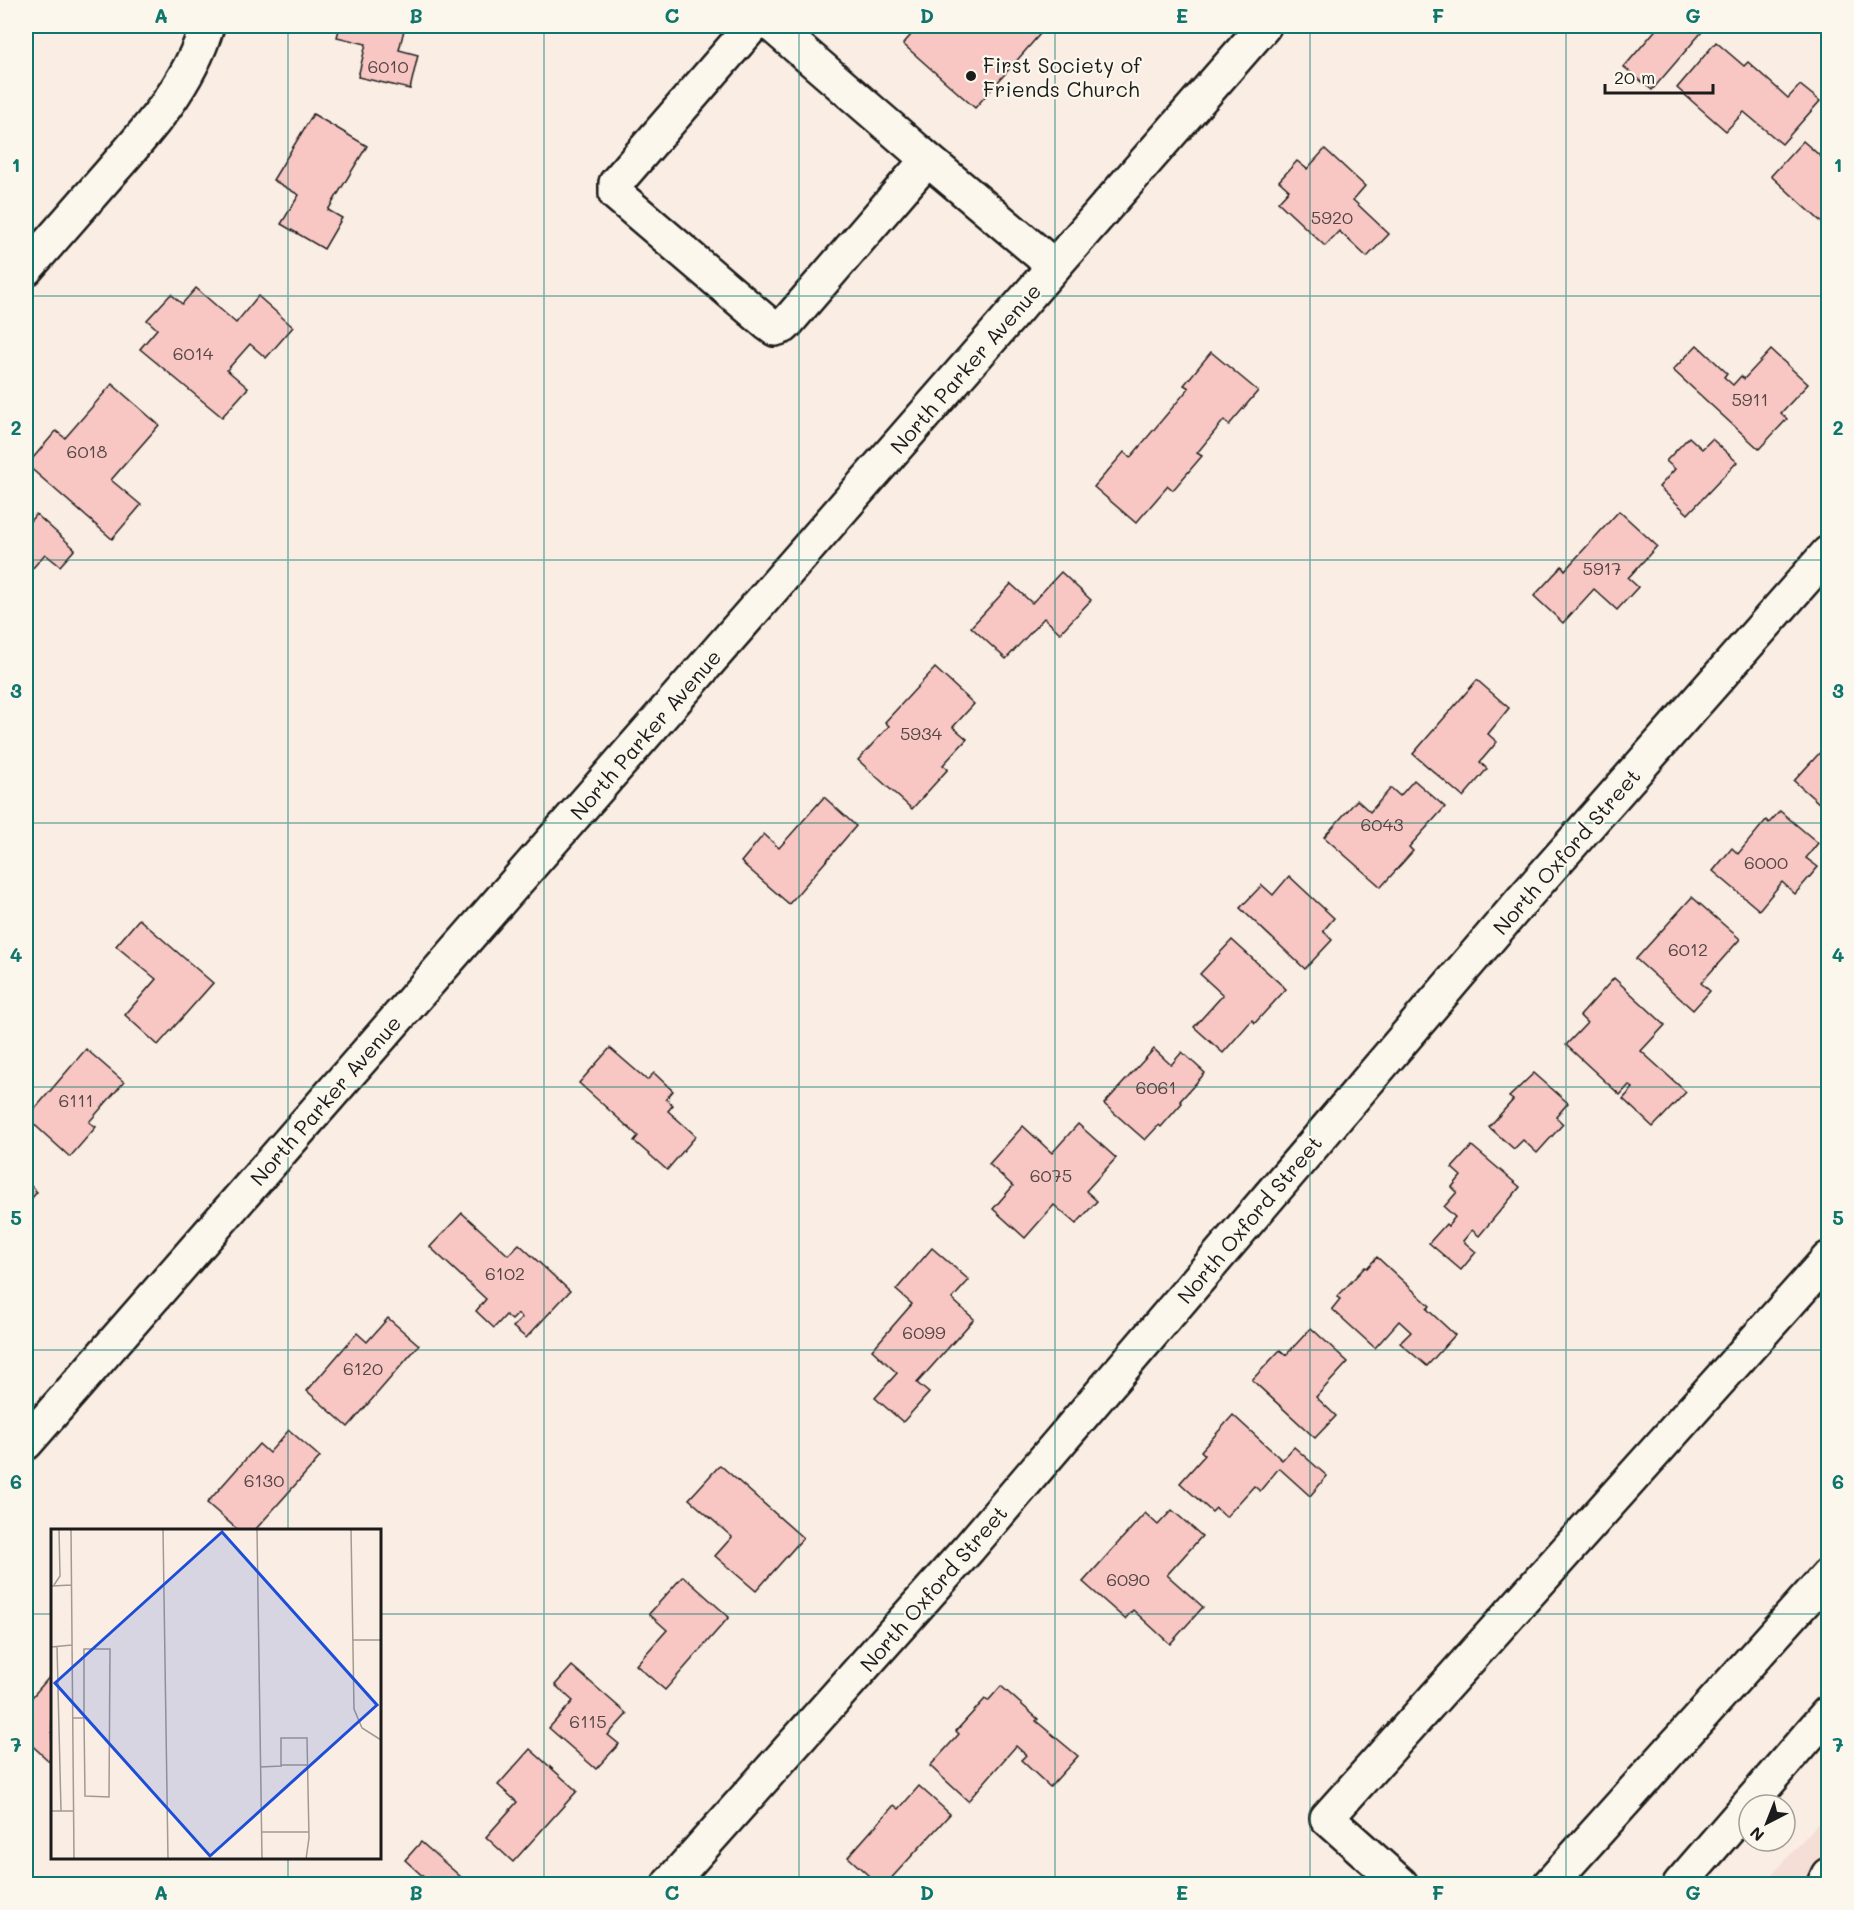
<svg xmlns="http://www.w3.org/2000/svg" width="1854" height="1910" font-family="Mali,sans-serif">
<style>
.built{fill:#f5ded6}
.building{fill:#f8c7c4;stroke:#1c1c1c;stroke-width:1.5}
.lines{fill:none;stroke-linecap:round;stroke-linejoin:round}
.minor-casing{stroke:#1c1c1c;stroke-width:38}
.minor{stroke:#fbf7ec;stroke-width:33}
.grid{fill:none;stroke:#0f766e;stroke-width:1.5;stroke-opacity:0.55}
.poi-dot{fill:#1c1c1c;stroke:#fbf7ec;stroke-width:2}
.labels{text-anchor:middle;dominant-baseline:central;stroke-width:4.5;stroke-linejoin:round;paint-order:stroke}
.number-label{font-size:18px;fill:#534746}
.poi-label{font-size:21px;fill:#1c1c1c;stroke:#fbf7ec;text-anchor:start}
.street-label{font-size:21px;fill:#1c1c1c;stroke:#fbf7ec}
.inset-road{fill:none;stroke:#a19994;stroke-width:1.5}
.view{fill:#1d4ed8;fill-opacity:0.15;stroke:#1d4ed8;stroke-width:3}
.inset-edge{fill:none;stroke:#1c1c1c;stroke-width:3}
.neatline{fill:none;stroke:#0f766e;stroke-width:2}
.grid-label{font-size:20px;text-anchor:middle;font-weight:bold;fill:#0f766e}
</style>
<rect width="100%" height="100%" fill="#faede4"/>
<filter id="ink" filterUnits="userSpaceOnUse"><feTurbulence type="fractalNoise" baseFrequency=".0167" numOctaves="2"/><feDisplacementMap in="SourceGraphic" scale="12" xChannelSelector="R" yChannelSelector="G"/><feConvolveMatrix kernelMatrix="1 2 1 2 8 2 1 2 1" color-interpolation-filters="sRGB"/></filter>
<g filter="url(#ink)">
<polygon class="built" points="1828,1812 1828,1884 1764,1884"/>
<g class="building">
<polygon points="340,26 405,26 399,50 418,55 410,89 358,77 366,44 337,37"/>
<polygon points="919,26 1047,26 975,108 903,44"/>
<polygon points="1659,26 1707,26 1652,90 1624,67"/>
<polygon points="1716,42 1744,66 1748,62 1788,98 1800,85 1820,101 1782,144 1744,112 1726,131 1677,88"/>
<polygon points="313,114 367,146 328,210 342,218 324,249 281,224 299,195 273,180"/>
<polygon points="1803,141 1826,161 1828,158 1828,228 1771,176"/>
<polygon points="1325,149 1365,186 1353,200 1389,234 1367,257 1339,231 1325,246 1278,202 1289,190 1279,181 1297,161 1307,169"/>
<polygon points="196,288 236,323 258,296 293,327 266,358 250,344 227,370 248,388 222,417 140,349 157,329 147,320 171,294 182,304"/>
<polygon points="1697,345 1727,373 1724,377 1733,385 1741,376 1744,379 1771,350 1808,384 1781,413 1787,419 1759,449 1673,370"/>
<polygon points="1211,352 1258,391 1229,425 1224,420 1197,453 1202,456 1173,490 1168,486 1136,523 1094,487 1124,452 1130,458 1189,388 1184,385"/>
<polygon points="112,384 159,425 111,480 141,505 112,539 27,465 56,431 65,438"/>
<polygon points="1689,437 1702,449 1712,439 1737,462 1688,514 1659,487 1675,469 1666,461"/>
<polygon points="1619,511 1657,546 1628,578 1638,587 1617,610 1594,589 1563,623 1534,596 1562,566 1565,570"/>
<polygon points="36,514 75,549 60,566 45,554 26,576 26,526"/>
<polygon points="1061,572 1091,600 1060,633 1044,618 1006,659 971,627 1011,584 1032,603"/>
<polygon points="935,668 974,704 953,727 967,739 943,765 948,769 912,809 858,760 889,726 885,722"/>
<polygon points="1477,680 1509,708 1488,734 1497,742 1480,762 1487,769 1463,797 1413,754"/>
<polygon points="1824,748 1828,752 1828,811 1794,781"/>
<polygon points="1414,780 1445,807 1409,847 1413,851 1381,887 1324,837 1357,800 1370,812 1391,788 1400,796"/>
<polygon points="824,797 856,826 789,904 741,862 764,834 779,848"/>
<polygon points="1780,811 1818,843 1806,858 1818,867 1795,894 1782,882 1759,910 1713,871 1732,848 1738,854 1766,820 1769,823"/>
<polygon points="1289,876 1334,918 1323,931 1332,940 1305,969 1240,908 1262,885 1273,895"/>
<polygon points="1692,897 1740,939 1701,983 1710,991 1693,1010 1636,959"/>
<polygon points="139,919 213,983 158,1045 125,1015 156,979 116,946"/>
<polygon points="1232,940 1286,989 1255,1023 1252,1020 1223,1053 1194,1027 1223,995 1200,974"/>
<polygon points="1614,978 1665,1025 1641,1051 1686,1092 1653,1127 1623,1099 1633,1088 1629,1085 1620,1095 1566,1045 1587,1023 1580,1016"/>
<polygon points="610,1048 647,1080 654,1073 673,1091 666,1099 673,1105 668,1111 696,1136 667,1170 634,1141 638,1136 579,1083"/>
<polygon points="86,1049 124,1082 89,1122 96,1127 70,1157 27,1118"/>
<polygon points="1154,1049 1171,1065 1182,1052 1205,1073 1180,1101 1182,1103 1161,1127 1159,1125 1145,1140 1104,1104"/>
<polygon points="1534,1073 1568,1103 1556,1117 1563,1124 1537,1153 1523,1140 1514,1149 1489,1127 1513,1100 1509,1097"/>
<polygon points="1078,1124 1116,1158 1086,1191 1097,1201 1076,1224 1054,1205 1025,1238 993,1209 1013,1186 989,1164 1023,1126 1052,1153"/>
<polygon points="1472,1146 1520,1187 1479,1236 1472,1230 1463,1241 1476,1252 1461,1270 1429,1243 1446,1224 1448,1226 1455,1217 1444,1207 1457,1192 1452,1187 1461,1176 1452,1168"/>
<polygon points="26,1181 37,1192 26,1205"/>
<polygon points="462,1213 508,1255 519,1244 570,1291 526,1338 513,1327 522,1318 518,1314 512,1320 506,1315 494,1328 476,1311 486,1299 430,1247"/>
<polygon points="932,1248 969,1280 952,1299 974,1319 917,1383 929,1393 903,1422 875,1398 897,1373 872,1350 912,1304 896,1290"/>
<polygon points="1377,1257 1430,1306 1427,1309 1455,1335 1427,1366 1400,1343 1411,1332 1399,1321 1375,1348 1332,1309 1340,1299 1337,1297 1365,1267 1367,1268"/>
<polygon points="388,1318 419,1345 348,1427 307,1391 357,1333 367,1342"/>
<polygon points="1311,1328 1348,1362 1316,1397 1336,1416 1315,1438 1252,1380 1280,1350 1286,1355"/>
<polygon points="1233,1415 1282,1460 1294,1447 1327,1476 1310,1496 1279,1468 1260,1491 1254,1486 1226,1517 1216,1508 1212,1512 1180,1483 1205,1455 1201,1451"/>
<polygon points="289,1430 320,1457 255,1530 238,1530 207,1503 259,1444 269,1453"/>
<polygon points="720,1465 803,1538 756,1591 715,1556 732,1537 689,1499"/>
<polygon points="1172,1510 1202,1536 1167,1575 1203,1607 1170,1644 1133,1610 1125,1619 1083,1582 1145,1513 1158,1525"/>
<polygon points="683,1576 729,1617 665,1690 636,1665 667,1630 649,1614"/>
<polygon points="572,1666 627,1714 608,1735 619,1744 596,1769 549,1728 573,1701 555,1685"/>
<polygon points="52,1674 52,1757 49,1761 26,1740 26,1704"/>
<polygon points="1001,1686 1038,1719 1036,1721 1078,1756 1050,1787 1021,1760 1026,1755 1016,1746 968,1801 930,1766 959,1734 956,1731 985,1699 988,1701"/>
<polygon points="530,1749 577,1791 513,1862 486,1837 517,1802 498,1785"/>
<polygon points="919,1786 950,1814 886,1884 878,1884 848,1857 894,1805 899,1809"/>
<polygon points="421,1842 469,1884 427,1884 429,1882 405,1860"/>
</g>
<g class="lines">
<g class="minor-casing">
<g id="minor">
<polyline points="752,26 616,183 616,194 768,324 775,329 784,326 922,166 921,154 773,26"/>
<polyline points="921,154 1054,266"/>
<path d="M26,269c28,-32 56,-64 84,-96 40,-45 79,-89 97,-147"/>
<polyline points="26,1443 1264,26"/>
<polyline points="669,1884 969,1548 1523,899 1828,553"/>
<polyline points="1401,1884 1327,1818 1828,1259"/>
<polyline points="1550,1884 1828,1575"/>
<polyline points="1680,1884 1828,1713"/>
<polyline points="1824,1884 1828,1875"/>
</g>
</g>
<use href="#minor" class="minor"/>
</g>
</g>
<path class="grid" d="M288,26v1504M544,26v1858M799,26v1858M1055,26v1858M1310,26v1858M1566,26v1858M26,296h1802M26,560h1802M26,823h1802M26,1087h1802M26,1350h1802M26,1614h26M380,1614h1448M288,1858v26"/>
<circle class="poi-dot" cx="971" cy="76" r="6"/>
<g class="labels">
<g class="number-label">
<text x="388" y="66">6010</text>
<text x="1332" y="217">5920</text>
<text x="193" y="353">6014</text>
<text x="1750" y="399">5911</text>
<text x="87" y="451">6018</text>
<text x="1602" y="568">5917</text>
<text x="921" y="733">5934</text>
<text x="1382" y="824">6043</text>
<text x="1766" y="862">6000</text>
<text x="1688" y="949">6012</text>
<text x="1156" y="1087">6061</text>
<text x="76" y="1100">6111</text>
<text x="1051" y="1175">6075</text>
<text x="505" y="1273">6102</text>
<text x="924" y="1332">6099</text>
<text x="363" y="1368">6120</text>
<text x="264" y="1480">6130</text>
<text x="1128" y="1579">6090</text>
<text x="588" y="1721">6115</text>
</g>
<g class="poi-label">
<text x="983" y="64">First Society of<tspan x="983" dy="24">Friends Church</tspan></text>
</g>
<g class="street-label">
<text transform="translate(965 368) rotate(-49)">North Parker Avenue</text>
<text transform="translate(645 734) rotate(-49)">North Parker Avenue</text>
<text transform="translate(1566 851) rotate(-49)">North Oxford Street</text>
<text transform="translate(325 1100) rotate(-49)">North Parker Avenue</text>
<text transform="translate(1249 1219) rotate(-50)">North Oxford Street</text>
<text transform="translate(933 1588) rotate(-49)">North Oxford Street</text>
</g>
</g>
<g transform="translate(51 1529)">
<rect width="330" height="330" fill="#faede4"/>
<path class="inset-road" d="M20,0l3,330M112,0l5,330M206,0l5,330M300,0l3,180 8,19 19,12M3,56l6,-9 -1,-47M1,57l19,-1M302,111h28M6,117l4,165M0,118l21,-2M22,189h11l1,78 24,1 1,-148h-26v69M209,238l22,-1M0,282h23M211,303h47M255,330l3,-21 -2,-100h-26v27h26"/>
<path class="view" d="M171,3l155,173 -167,151 -155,-173z"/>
<rect width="330" height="330" class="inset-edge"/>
</g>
<rect width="1854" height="1910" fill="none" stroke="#fbf7ec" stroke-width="66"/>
<g transform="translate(1767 1823) rotate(222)"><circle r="28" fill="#fbf7ec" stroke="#a29f99" stroke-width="1.5"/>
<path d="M0-4.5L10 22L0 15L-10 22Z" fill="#1c1c1c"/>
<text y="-9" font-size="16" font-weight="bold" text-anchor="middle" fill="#1c1c1c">N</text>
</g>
<path d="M1605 84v9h108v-9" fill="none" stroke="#1c1c1c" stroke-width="3"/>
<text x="1614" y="84" font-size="18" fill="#1c1c1c" stroke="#fbf7ec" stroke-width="4.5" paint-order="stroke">20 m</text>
<rect x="33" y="33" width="1788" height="1844" class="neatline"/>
<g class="grid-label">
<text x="161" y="23">A</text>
<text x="416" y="23">B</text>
<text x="672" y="23">C</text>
<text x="927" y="23">D</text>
<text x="1182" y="23">E</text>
<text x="1438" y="23">F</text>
<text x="1693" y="23">G</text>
<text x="16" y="172">1</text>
<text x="1838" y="172">1</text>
<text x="16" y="435">2</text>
<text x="1838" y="435">2</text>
<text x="16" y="698">3</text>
<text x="1838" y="698">3</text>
<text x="16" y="962">4</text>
<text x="1838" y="962">4</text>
<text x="16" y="1225">5</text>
<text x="1838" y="1225">5</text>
<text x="16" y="1489">6</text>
<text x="1838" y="1489">6</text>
<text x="16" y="1752">7</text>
<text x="1838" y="1752">7</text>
<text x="161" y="1900">A</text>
<text x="416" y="1900">B</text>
<text x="672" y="1900">C</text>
<text x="927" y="1900">D</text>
<text x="1182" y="1900">E</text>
<text x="1438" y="1900">F</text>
<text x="1693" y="1900">G</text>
</g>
</svg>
